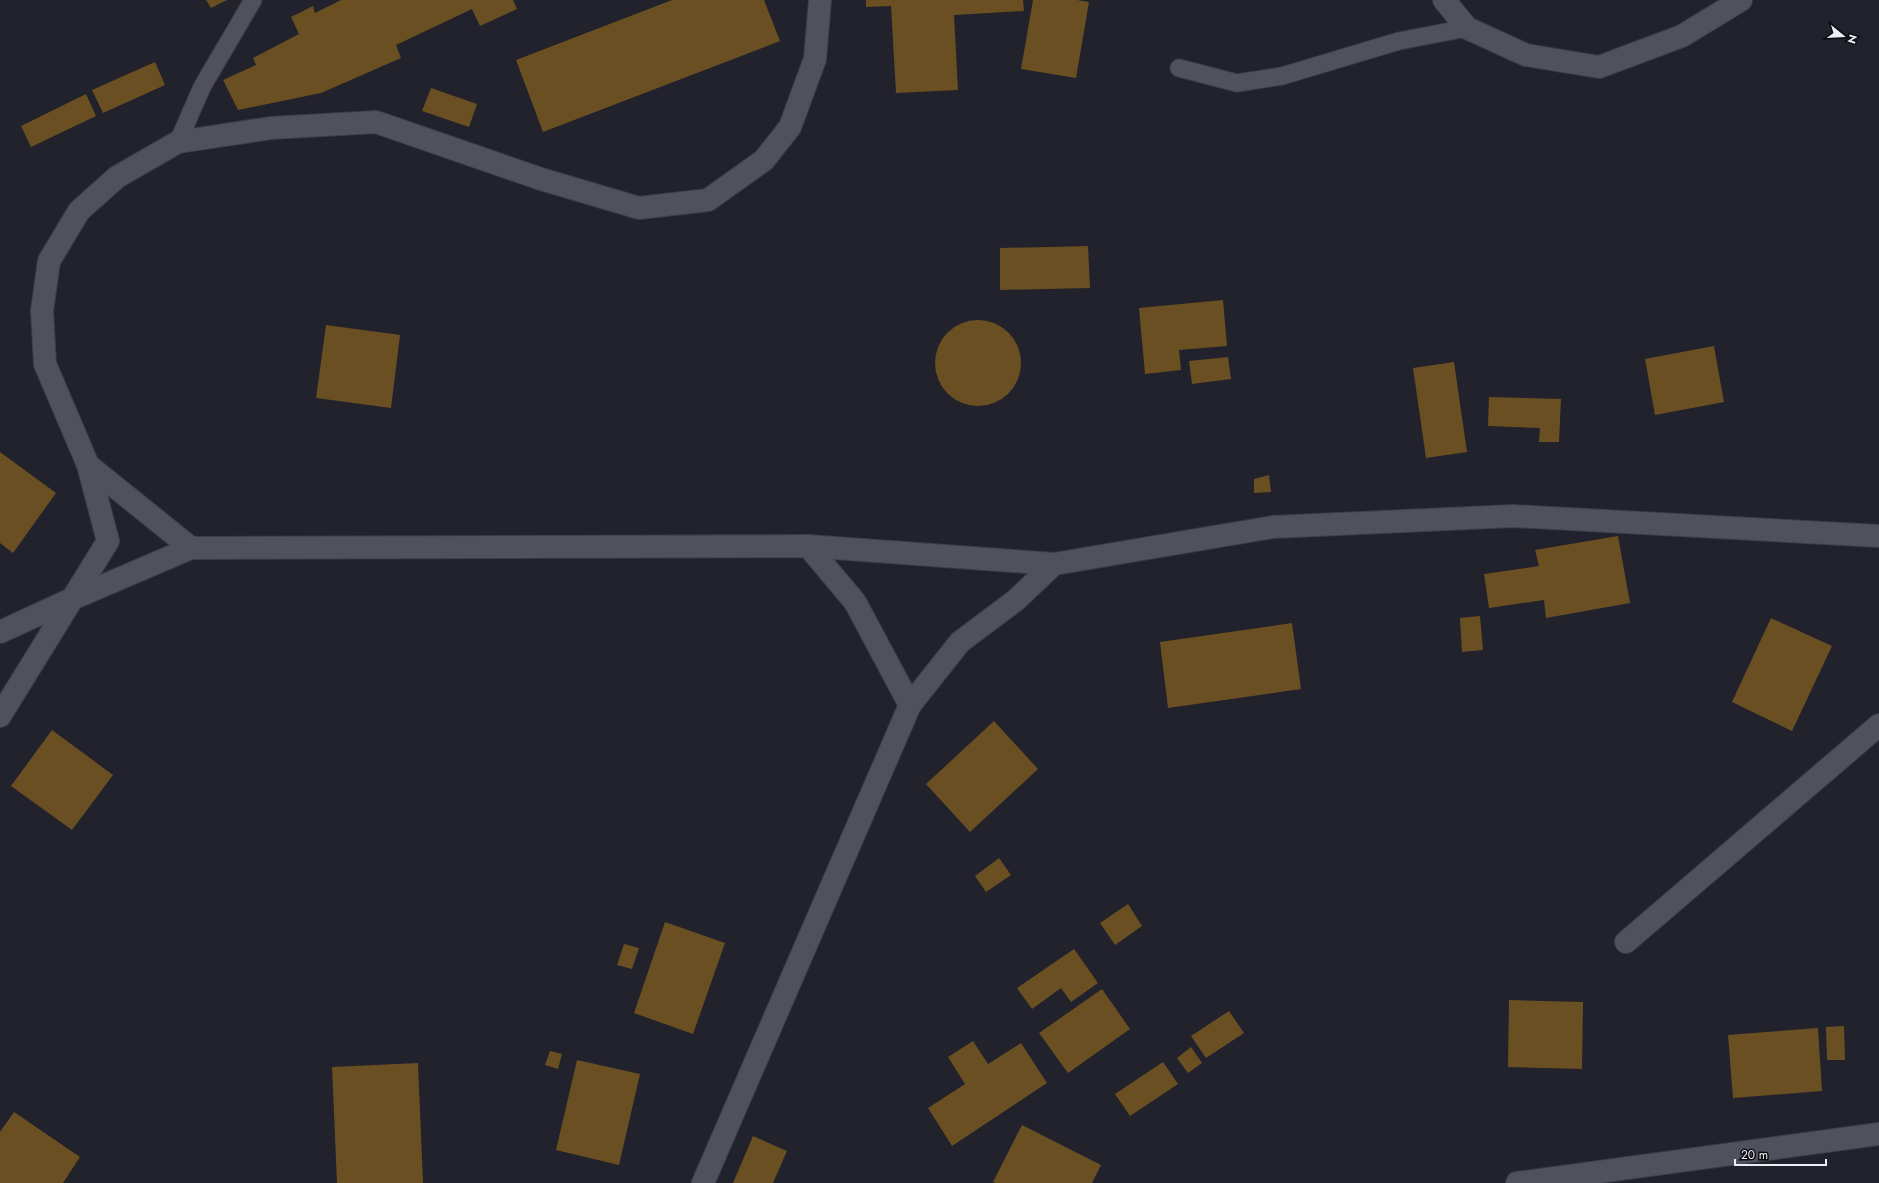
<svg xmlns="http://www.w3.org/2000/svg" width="1879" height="1183" font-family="Jost,sans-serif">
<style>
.building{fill:#6a4f22}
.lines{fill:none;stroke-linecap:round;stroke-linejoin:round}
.lane-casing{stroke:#3d3d46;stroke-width:19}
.street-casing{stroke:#3d3d46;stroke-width:24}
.lane{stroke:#50515c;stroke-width:17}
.street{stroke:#50515c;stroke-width:22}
</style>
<rect width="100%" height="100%" fill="#21222c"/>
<g class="building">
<polygon points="206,0 227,0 211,8"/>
<polygon points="341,0 513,0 517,9 480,26 472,9 396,45 401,58 321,93 238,110 223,80 256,65 253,58 299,34 291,17 313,6 315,13"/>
<polygon points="672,0 764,0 780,41 543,132 516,60"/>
<polygon points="866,0 1023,0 1024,11 954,15 958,90 896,93 891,6 866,7"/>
<polygon points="1033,0 1077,0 1089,2 1076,78 1021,69"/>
<polygon points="155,62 165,85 103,113 92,90"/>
<polygon points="431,88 477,104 469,127 422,111"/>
<polygon points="86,94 96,116 31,147 21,126"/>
<polygon points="1088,246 1090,288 1000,290 1000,248"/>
<polygon points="1223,300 1227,346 1179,350 1181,370 1145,374 1139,308"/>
<circle cx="978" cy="363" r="43"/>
<polygon points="326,325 400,335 391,408 316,398"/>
<polygon points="1714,346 1724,402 1655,415 1645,359"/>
<polygon points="1228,357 1231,379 1192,384 1189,361"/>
<polygon points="1454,362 1467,452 1426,458 1413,368"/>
<polygon points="1489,397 1561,399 1559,442 1539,442 1540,428 1488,426"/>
<polygon points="0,452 56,493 13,553 0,543"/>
<polygon points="1269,475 1271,492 1254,493 1254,479"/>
<polygon points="1618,536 1630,603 1546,618 1544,600 1489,608 1484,574 1539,566 1535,550"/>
<polygon points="1480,616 1483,650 1462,652 1460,618"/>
<polygon points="1771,618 1832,646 1792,731 1732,702"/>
<polygon points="1292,623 1301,689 1168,708 1160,642"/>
<polygon points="994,721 1038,769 970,832 926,784"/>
<polygon points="52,730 113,775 72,830 11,786"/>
<polygon points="999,858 1011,875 986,892 975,876"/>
<polygon points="1128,904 1142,926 1115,945 1100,923"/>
<polygon points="665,922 725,943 693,1034 634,1013"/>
<polygon points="624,944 639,948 632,969 617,965"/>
<polygon points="1074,949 1098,983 1071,1002 1061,988 1032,1009 1017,988"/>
<polygon points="1102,989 1130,1029 1068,1073 1039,1033"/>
<polygon points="1509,1000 1583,1002 1582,1069 1508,1067"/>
<polygon points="1229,1011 1244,1033 1206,1058 1191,1036"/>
<polygon points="1844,1026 1845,1060 1827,1060 1826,1027"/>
<polygon points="1818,1028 1822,1091 1733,1098 1728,1035"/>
<polygon points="973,1041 988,1064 1021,1043 1047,1083 952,1146 928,1108 965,1084 948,1057"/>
<polygon points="1191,1047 1202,1063 1188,1073 1177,1058"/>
<polygon points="550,1051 562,1054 558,1069 545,1065"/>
<polygon points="577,1060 640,1074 619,1165 556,1150"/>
<polygon points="1163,1062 1178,1084 1130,1116 1115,1094"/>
<polygon points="418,1063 423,1183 337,1183 332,1067"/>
<polygon points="14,1112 80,1157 63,1183 0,1183 0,1132"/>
<polygon points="1022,1125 1101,1165 1092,1183 996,1183 993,1182"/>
<polygon points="753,1136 787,1151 773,1183 733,1183"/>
</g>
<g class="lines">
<g class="lane-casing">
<g id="lane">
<polyline points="1179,68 1237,83 1282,76 1399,41 1467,28"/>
<polyline points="178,142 202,87 253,0"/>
</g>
</g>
<g class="street-casing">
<g id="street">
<polyline points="1444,0 1467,28 1526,55 1599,67 1682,36 1741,0"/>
<polyline points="88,465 191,548"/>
<polyline points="808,546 855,602 910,705"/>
<polyline points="0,632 72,599 191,548 808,546 1054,564 1273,527 1513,516 1879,536"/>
<polyline points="0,716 108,541 88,465 45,364 42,311 49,261 79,211 117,177 178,142 271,128 376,122 541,179 639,208 708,200 764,160 790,127 815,59 820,0"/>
<polyline points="1626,942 1879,725"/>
<polyline points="703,1183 910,705 960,642 1016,600 1054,564"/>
<polyline points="1517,1183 1879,1134"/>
</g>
</g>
<use href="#lane" class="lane"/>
<use href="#street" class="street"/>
</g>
<g transform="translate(1843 36) rotate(108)" stroke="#0b0c10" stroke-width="3" paint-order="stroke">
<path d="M0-3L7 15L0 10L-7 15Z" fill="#edeef5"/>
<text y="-6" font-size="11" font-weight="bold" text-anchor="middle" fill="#edeef5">N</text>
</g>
<path d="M1735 1159v6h91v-6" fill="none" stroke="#edeef5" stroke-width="2"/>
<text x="1741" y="1159" font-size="12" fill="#edeef5" stroke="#0b0c10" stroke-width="3" paint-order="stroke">20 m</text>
</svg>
